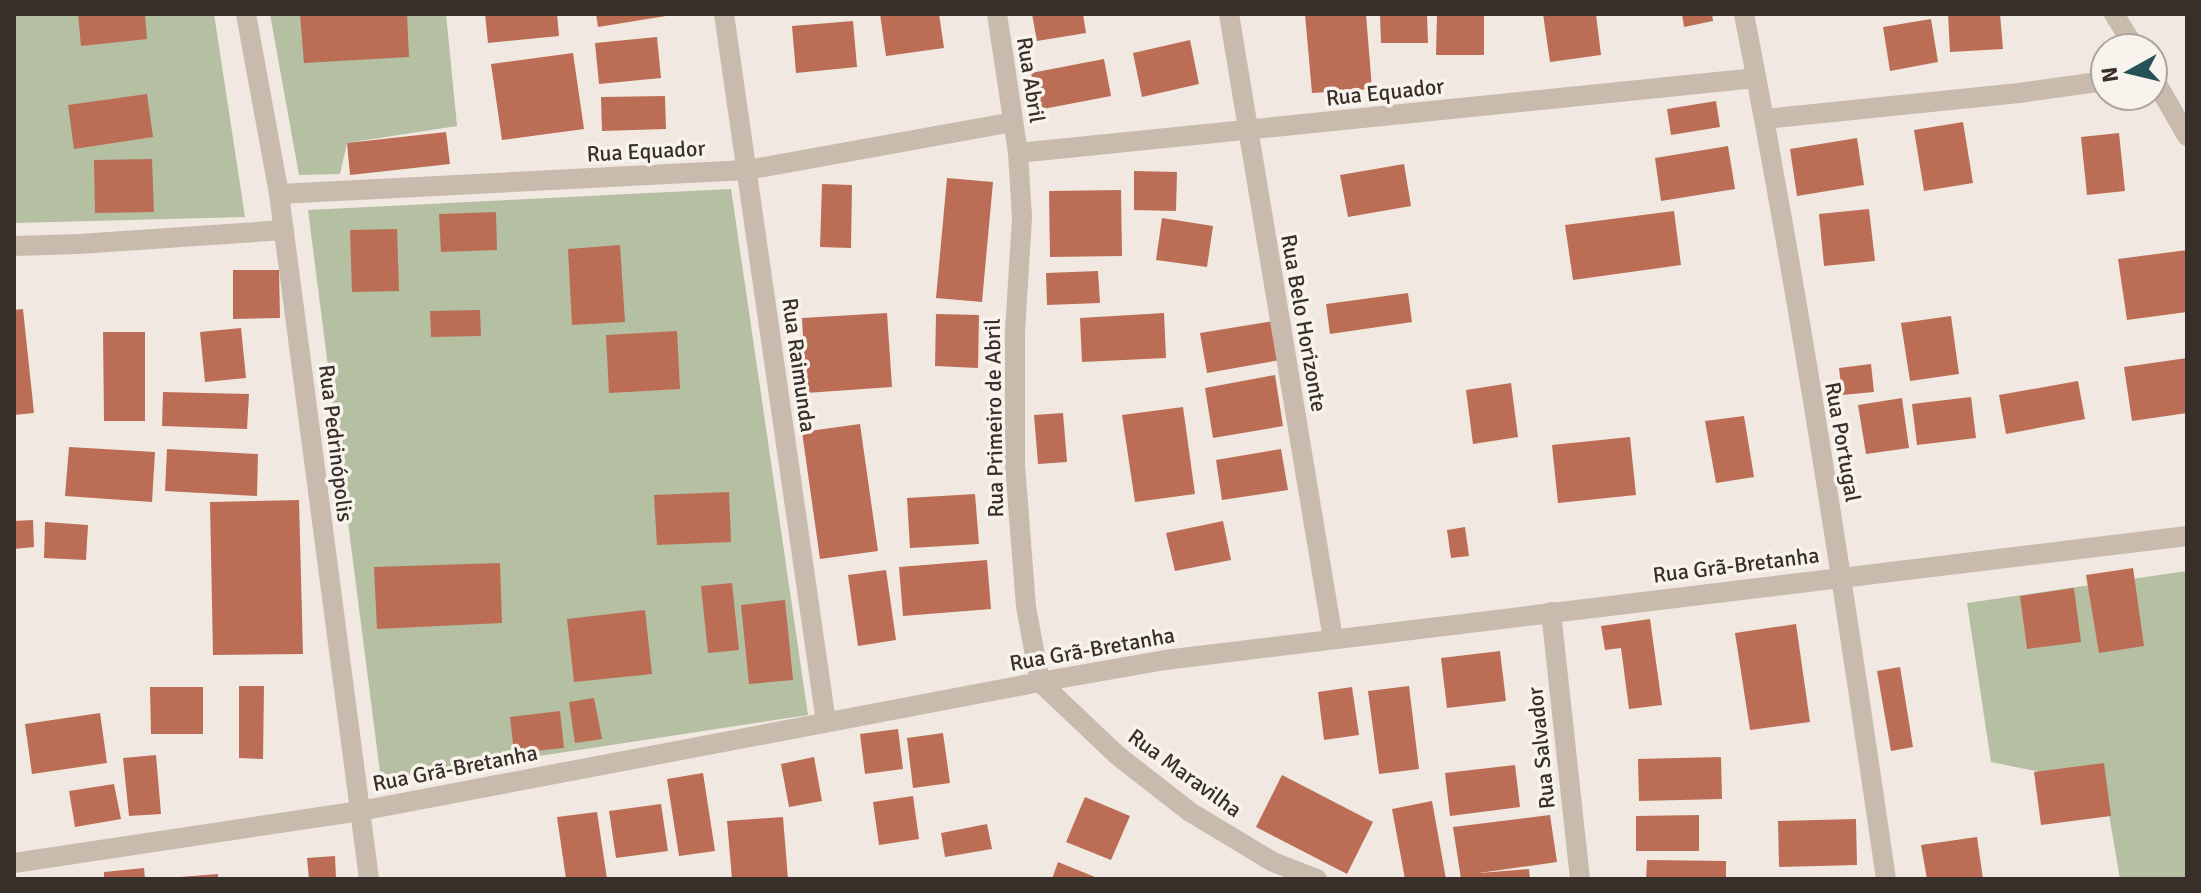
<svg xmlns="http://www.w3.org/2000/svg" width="2201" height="893" font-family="Signika,sans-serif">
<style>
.green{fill:#b5bfa2}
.building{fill:#bb6e55}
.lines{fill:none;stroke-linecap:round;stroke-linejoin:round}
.street{stroke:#c9baae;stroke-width:20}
.labels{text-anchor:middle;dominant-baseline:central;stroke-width:7;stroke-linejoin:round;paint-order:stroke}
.street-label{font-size:22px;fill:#382f2b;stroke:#f9f3ed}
</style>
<rect width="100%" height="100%" fill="#f1e9e1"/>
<g class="green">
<polygon points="14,14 214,14 245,217 14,223"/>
<polygon points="270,14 446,14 457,126 347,143 340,174 299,175"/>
<polygon points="731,189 808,715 381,780 308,210"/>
<polygon points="2187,571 2187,879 2120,879 2104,785 1991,762 1967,603"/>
</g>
<g class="building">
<polygon points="78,14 145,14 147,39 81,46"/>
<polygon points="300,14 407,14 409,57 304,63"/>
<polygon points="485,14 557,14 559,36 488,43"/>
<polygon points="596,14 665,14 666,16 598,27"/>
<polygon points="880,14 939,14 944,48 886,56"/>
<polygon points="1032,14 1083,14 1086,33 1037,41"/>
<polygon points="1305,14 1366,14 1372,89 1312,93"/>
<polygon points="1380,14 1427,14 1428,43 1381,43"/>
<polygon points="1437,14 1484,14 1484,55 1436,55"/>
<polygon points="1543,14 1596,14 1601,55 1550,62"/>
<polygon points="1682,14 1712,14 1713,21 1684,27"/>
<polygon points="1948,14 2000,14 2003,49 1950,52"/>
<polygon points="1931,19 1938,62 1890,71 1883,27"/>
<polygon points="853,21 857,67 796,73 792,26"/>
<polygon points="657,37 661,78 599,84 595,43"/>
<polygon points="1190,40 1199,84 1142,97 1133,53"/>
<polygon points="573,53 584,129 502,140 491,64"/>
<polygon points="1104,59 1111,96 1038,110 1031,73"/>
<polygon points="147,94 153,137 74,149 68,105"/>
<polygon points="665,96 666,129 602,131 601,97"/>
<polygon points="1716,101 1720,127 1671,135 1667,109"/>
<polygon points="1963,122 1973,183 1924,191 1914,130"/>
<polygon points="446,132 450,164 350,175 347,143"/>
<polygon points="2119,133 2125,191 2087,195 2081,137"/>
<polygon points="1857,138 1864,185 1797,196 1790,149"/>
<polygon points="1728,146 1735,189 1661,201 1655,158"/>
<polygon points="152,159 154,212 95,213 94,160"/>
<polygon points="1404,164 1411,206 1348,217 1340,175"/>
<polygon points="1134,171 1177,172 1176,211 1134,210"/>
<polygon points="947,178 993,182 982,302 936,298"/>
<polygon points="822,184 852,185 851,248 820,247"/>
<polygon points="1121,190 1122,256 1050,257 1049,191"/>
<polygon points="1869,209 1875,261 1824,266 1819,214"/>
<polygon points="1674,211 1681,265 1573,280 1565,225"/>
<polygon points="496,212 497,250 441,252 439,214"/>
<polygon points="1162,218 1213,226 1207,267 1156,260"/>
<polygon points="397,229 399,291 352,292 350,230"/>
<polygon points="620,245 625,322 572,325 568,249"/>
<polygon points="2187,250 2187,312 2127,320 2118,259"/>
<polygon points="233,270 279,270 280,318 233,319"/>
<polygon points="1098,271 1100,303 1047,305 1046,273"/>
<polygon points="1408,293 1412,322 1330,334 1326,304"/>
<polygon points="23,309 34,413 14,415 14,310"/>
<polygon points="480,310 481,336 431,337 430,311"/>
<polygon points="887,313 892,387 806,393 802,318"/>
<polygon points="1164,313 1166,358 1082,362 1080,318"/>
<polygon points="936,314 979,315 978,368 935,366"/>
<polygon points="1951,316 1959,374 1910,381 1901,323"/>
<polygon points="1274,321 1280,360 1207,373 1200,333"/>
<polygon points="241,328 246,378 205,382 200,332"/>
<polygon points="677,331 680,389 609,393 606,335"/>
<polygon points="103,332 145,332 145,421 104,421"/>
<polygon points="2187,358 2187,413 2132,421 2124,367"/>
<polygon points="1871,364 1874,392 1842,395 1839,368"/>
<polygon points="1275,375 1283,426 1213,438 1205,388"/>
<polygon points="2078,381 2085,419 2006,434 1999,395"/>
<polygon points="1511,383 1518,437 1473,444 1466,390"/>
<polygon points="163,392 249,394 247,429 162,426"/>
<polygon points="1971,397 1976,438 1917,445 1912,404"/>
<polygon points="1902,398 1909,448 1866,454 1858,405"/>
<polygon points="1183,407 1195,494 1135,502 1122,415"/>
<polygon points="1063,413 1067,462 1038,464 1034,415"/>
<polygon points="1744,416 1754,477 1716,483 1705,421"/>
<polygon points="860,424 878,551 820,559 802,432"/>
<polygon points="1630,437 1636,495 1558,503 1552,445"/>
<polygon points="69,447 155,452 152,502 65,496"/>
<polygon points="167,449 258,454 257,496 165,491"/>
<polygon points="1281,449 1288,490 1222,500 1216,460"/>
<polygon points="729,492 731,542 657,545 654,495"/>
<polygon points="975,494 979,544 910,548 907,498"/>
<polygon points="299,500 303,654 213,655 210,502"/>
<polygon points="33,520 34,547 14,549 14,521"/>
<polygon points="1223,521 1231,560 1175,571 1166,533"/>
<polygon points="45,522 88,525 86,560 44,558"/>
<polygon points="1465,527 1469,556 1451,558 1447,530"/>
<polygon points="987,560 991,609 903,616 899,567"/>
<polygon points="500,563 502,623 377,629 374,567"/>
<polygon points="2133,568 2144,646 2099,653 2086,575"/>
<polygon points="886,570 896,640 858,646 848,575"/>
<polygon points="732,583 739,650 708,653 701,586"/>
<polygon points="2074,588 2081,642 2027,649 2020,596"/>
<polygon points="785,600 793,680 749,684 741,605"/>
<polygon points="645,610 652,674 574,682 567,619"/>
<polygon points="1650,619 1662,705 1629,709 1621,648 1605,650 1601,626"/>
<polygon points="1796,624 1810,722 1750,730 1735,633"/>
<polygon points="1500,651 1506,701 1447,708 1441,658"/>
<polygon points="1900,667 1913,747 1891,751 1877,671"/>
<polygon points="239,686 264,686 263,759 239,758"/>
<polygon points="1409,686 1419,769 1379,774 1368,691"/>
<polygon points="150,687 203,687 203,734 151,734"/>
<polygon points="1352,687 1359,735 1324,740 1318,692"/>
<polygon points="594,698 602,739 575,743 569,702"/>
<polygon points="560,711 564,748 514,753 510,717"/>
<polygon points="100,713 107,763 32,774 25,724"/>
<polygon points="898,729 903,769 865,774 860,734"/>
<polygon points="943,733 950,783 913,788 907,738"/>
<polygon points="156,755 161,814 129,816 123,758"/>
<polygon points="814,757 822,801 789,807 781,764"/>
<polygon points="1721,757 1722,799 1639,801 1638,759"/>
<polygon points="2104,763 2111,816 2041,825 2034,772"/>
<polygon points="1515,765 1520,807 1450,816 1445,773"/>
<polygon points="703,773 715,851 679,856 667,779"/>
<polygon points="1282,775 1373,822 1347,874 1256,827"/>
<polygon points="114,784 121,819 75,827 69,791"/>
<polygon points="913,796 919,839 879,845 873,802"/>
<polygon points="1085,797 1130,816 1111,860 1066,842"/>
<polygon points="1432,801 1446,879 1405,879 1392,809"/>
<polygon points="661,804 668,851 616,858 609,811"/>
<polygon points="597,812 607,879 566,879 557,817"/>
<polygon points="1550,815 1557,862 1479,873 1529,869 1530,879 1461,879 1453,827"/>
<polygon points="1699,815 1699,851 1636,851 1636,816"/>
<polygon points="783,817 788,879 732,879 727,821"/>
<polygon points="1856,819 1857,865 1779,867 1778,821"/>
<polygon points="987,824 992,849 945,857 941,833"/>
<polygon points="1977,837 1983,879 1927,879 1921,845"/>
<polygon points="335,856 336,879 309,879 307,858"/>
<polygon points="1647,860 1726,861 1726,879 1646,879"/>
<polygon points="1058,862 1100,879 1052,879"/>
<polygon points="144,868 145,879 104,879 104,872"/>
<polygon points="218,874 218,879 180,879 180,877"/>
</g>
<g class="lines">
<g class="street">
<polyline points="246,14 279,194 369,879"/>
<polyline points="724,14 826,722"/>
<polyline points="997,14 1018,153 1022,217 1015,332 1015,465 1026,607 1040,682 1117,755 1190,812 1273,862 1317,879"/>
<polyline points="1229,14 1333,639"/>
<path d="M1744,14c56,287 100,576 142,865"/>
<polyline points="2114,14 2135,48"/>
<polyline points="2153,77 2187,136"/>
<polyline points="1765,119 2019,93 2105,81"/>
<polyline points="1018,153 1756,78"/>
<polyline points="279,194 747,170 1013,122"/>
<polyline points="14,246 79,244 284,230"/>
<polyline points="1551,612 1580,879"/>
<polyline points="14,863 360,811 1040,682 1165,660 2187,536"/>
</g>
</g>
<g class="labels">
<g class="street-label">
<text transform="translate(1031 80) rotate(81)">Rua Abril</text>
<text transform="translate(1385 92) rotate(-6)">Rua Equador</text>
<text transform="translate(646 151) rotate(-3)">Rua Equador</text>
<text transform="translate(1304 323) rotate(80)">Rua Belo Horizonte</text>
<text transform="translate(799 365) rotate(82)">Rua Raimunda</text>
<text transform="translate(994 418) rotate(-91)">Rua Primeiro de Abril</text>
<text transform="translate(1843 442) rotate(80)">Rua Portugal</text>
<text transform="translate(336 443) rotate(83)">Rua Pedrinópolis</text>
<text transform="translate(1736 565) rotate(-7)">Rua Grã-Bretanha</text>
<text transform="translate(1092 649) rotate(-10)">Rua Grã-Bretanha</text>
<text transform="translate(1541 748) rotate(-96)">Rua Salvador</text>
<text transform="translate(455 768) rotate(-11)">Rua Grã-Bretanha</text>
<text transform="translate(1185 773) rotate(36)">Rua Maravilha</text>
</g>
</g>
<rect width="2201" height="893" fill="none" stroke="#382f2b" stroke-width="32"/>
<g transform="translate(2129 72) rotate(262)"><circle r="38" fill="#f9f3ed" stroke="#aca59f" stroke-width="2"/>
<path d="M0-6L14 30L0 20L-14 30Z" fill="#245256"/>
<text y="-12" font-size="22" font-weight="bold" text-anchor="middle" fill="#382f2b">N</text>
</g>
</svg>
